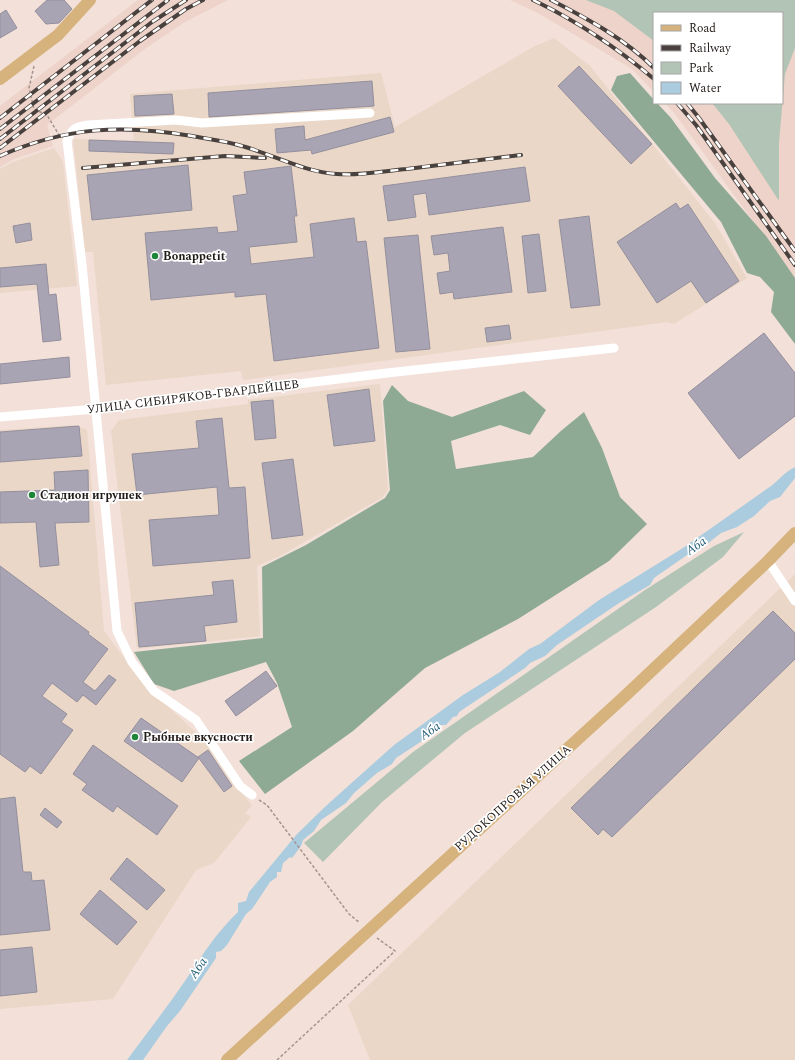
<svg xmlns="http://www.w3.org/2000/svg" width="795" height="1060" font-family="Spectral,serif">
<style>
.industrial{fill:#ead7c7}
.built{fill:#edd3c9}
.green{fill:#b2c4b5}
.forest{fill:#8eaa94}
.water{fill:#aaccde}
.building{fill:#a9a4b3;stroke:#948f9d}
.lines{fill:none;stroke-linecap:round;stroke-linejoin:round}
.path{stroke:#a2948f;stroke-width:1.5;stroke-dasharray:3 2;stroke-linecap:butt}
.minor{stroke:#fff;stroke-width:9}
.major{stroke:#d6b27c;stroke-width:12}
.rail-casing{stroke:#49413d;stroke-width:4}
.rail{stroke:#fff;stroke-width:2.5;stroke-dasharray:8;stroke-linecap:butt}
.poi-dot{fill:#1f8539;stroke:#fff;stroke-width:1.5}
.labels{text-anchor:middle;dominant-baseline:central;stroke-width:3.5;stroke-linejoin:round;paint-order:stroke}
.poi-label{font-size:12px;font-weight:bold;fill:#211b18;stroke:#fff;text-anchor:start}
.street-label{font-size:12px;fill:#211b18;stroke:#fff}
.water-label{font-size:13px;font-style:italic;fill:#215c77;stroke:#fff}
</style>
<rect width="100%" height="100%" fill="#f2e0d9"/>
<g class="industrial">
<polygon points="554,38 590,66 653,145 715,223 747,278 674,324 667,322 243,380 241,371 106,385 93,252 85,252 73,139 134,140 130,94 381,73 395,127 535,46"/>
<polygon points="54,148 63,162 77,286 0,293 0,169 13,162"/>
<polygon points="380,384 388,489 383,497 280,556 257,566 260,636 137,649 111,431 119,420 248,404 248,400"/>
<polygon points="75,425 87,430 104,631 143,683 210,746 242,794 252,805 245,813 251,817 214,863 196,870 113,999 0,1009 0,430"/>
<polygon points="795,574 795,1060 370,1060 348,1005"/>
</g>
<g class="built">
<polygon points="138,0 228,0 185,22 146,48 47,125 53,146 14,159 0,167 0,106"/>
<polygon points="510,0 795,0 795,279 675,114 665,103 782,103 782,13 654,13 654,92 632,69 538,13"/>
</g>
<g class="green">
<polygon points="586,0 795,0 795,48 785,74 779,142 779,201 729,124 712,103 782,103 782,13 654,13 654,41 614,11"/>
<polygon points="744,532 723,557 656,607 465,733 382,802 323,862 304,843 413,752 645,590 714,546"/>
</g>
<g class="forest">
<polygon points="630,73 654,100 654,103 657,103 671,118 715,178 766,236 795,278 795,344 771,312 774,292 760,277 747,273 721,222 611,90 617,76"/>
<polygon points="392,385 408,401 452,417 524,391 546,410 530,435 500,425 451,441 456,469 533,457 562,430 584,412 602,448 620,497 647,524 609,561 518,619 425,668 353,731 265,794 239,761 292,727 277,683 266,662 174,691 154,684 134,652 263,638 262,567 306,545 385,498 390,490 383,401"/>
</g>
<path class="water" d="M795,467v11l-15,19 -10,4 -16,15 -17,11 -16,6 -14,11 -11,4v4l-9,3 -33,23 -4,7 -31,18 -62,42 -12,11 -15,7 -5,5 -66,44 -2,4 -4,1 -7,8h-4l-3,4 -9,4 -5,6 -29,19 -4,6 -15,9 -23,20 -8,10 -25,17 -7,11 -11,9 -2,6 -9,12 -2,-1 -7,6 -2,9h-4v5l-7,5 -18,27 -6,5 -19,31 -6,6 -5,1v6l-36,53 -13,15 -24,34h-16c20,-27 41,-54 60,-82 16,-24 30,-46 51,-66v-9l8,-2 3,-9 48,-58 30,-29 67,-60 69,-50 37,-23 29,-23 11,-5 59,-44 84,-52 88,-62c9,-7 14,-14 24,-19z"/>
<g class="building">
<polygon points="47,0 64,0 72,9 59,23 46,24 35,11"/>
<polygon points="6,10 17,28 0,38 0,14"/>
<polygon points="579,66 652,144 631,164 558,86"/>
<polygon points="372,81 374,106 209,117 208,93"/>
<polygon points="172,94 174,114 135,116 134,96"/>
<polygon points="390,117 394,132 312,154 311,150 277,153 275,129 304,126 305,140"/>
<polygon points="89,140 174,143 173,154 89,151"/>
<polygon points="188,165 192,210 92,220 87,175"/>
<polygon points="291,166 297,216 294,216 297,242 249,247 251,264 314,257 310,224 354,218 357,242 366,241 379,348 274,361 266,294 235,297 235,292 151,300 145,233 217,227 218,233 238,231 233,196 247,194 244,172"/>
<polygon points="525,167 530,201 429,215 426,193 413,195 416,217 388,221 383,186"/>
<polygon points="676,203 680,209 688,204 739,281 706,303 691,281 657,303 617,242"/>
<polygon points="589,216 600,305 571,308 559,220"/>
<polygon points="30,223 32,240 16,243 13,226"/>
<polygon points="503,227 512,292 454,299 453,292 440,294 437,273 450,271 448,253 434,255 431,236"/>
<polygon points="539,234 546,291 528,293 522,236"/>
<polygon points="418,235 430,349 396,352 384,238"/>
<polygon points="46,264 49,295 56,294 61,340 43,342 37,284 0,287 0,268"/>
<polygon points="509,325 511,339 487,342 485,328"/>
<polygon points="764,333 795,373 795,416 739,459 688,393"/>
<polygon points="69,357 70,377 0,384 0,364"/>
<polygon points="369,389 375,441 334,446 327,395"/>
<polygon points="273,400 276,438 255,440 251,402"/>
<polygon points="222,418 229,488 245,487 250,558 153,566 149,520 219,515 217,487 137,495 132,454 199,448 196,421"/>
<polygon points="79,426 82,456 0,462 0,432"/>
<polygon points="293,459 303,535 272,539 262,463"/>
<polygon points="88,470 89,522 55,523 59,565 40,567 36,522 0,523 0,492 55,490 54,472"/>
<polygon points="0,566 89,632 88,634 108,649 83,682 95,691 109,675 116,680 96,705 83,695 77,702 52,683 42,696 67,714 61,722 73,730 41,774 30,766 25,772 0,754"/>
<polygon points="233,580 237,622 204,626 206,641 139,647 135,603 214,595 212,582"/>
<polygon points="773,611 795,633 795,659 612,837 603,829 598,835 571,808"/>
<polygon points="266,671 277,686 236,716 225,701"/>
<polygon points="141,718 199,758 182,782 124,741"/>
<polygon points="93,745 178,806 157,835 117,806 113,812 82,790 87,784 73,774"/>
<polygon points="208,750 232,786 224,792 198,757"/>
<polygon points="15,797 23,872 31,872 32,881 44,880 50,930 0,935 0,799"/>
<polygon points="45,808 62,822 57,828 40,815"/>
<polygon points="127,858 165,890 147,910 110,879"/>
<polygon points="100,890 137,922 117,945 80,914"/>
<polygon points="32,947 37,992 0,996 0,950"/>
</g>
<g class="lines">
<g class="path">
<polyline points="34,66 29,88 34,109 47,115 59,135"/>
<polyline points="259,800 267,805 349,914 360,923"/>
<polyline points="277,1060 395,951 377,938"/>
</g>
<g class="minor">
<polyline points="0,417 96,409 387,373 614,348"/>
<polyline points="768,561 795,601"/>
<path d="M252,795l-12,-9 -44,-66 -42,-29 -22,-29 -15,-31 -35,-367 -15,-123c5,-12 7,-14 21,-16l88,-5 26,3 168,-10"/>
</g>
<g class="major">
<polyline points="0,79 58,35 90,0"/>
<polyline points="227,1060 625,696 768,561 795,533"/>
</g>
<g class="rail-casing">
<g id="rail">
<path d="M533,0c44,21 83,47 121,79"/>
<path d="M551,0c37,19 74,39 103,68"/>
<polyline points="677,103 696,125 795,265"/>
<polyline points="687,103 699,118 795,251"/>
<polyline points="0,118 152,0"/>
<polyline points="0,129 168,0"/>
<polyline points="0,139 152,22 186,0"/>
<polyline points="0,148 140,41 186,9 203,0"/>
<path d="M0,156c65,-29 122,-32 192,-20 16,3 34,5 50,10 32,9 62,26 95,28 23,2 47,-3 70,-5 38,-5 76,-9 114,-14"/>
<polyline points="83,168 225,156 265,158"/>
</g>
</g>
<use href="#rail" class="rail"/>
</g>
<g class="poi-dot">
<circle cx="155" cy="256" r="4"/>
<circle cx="32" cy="495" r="4"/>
<circle cx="135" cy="737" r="4"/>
</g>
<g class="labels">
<g class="poi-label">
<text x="163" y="256">Bonappetit</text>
<text x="40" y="495">Стадион игрушек</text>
<text x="143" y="737">Рыбные вкусности</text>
</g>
<g class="street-label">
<text transform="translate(193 397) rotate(-7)">УЛИЦА СИБИРЯКОВ-ГВАРДЕЙЦЕВ</text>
<text transform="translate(513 798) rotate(-42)">РУДОКОПРОВАЯ УЛИЦА</text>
</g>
<g class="water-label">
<text transform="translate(696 546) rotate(-35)">Аба</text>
<text transform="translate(430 731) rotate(-35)">Аба</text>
<text transform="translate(198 968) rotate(-56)">Аба</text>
</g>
</g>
<rect x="653" y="12" width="130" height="92" fill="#ffffff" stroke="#a6a4a3"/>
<rect x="661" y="25" width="20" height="6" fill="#d6b27c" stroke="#a6a4a3"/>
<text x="689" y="32" font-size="12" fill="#211b18">Road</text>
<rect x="661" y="45" width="20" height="6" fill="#49413d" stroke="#a6a4a3"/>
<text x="689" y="52" font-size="12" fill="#211b18">Railway</text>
<rect x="661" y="62" width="20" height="12" fill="#b2c4b5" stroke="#a6a4a3"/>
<text x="689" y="72" font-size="12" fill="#211b18">Park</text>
<rect x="661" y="82" width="20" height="12" fill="#aaccde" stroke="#a6a4a3"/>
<text x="689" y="92" font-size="12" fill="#211b18">Water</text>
</svg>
